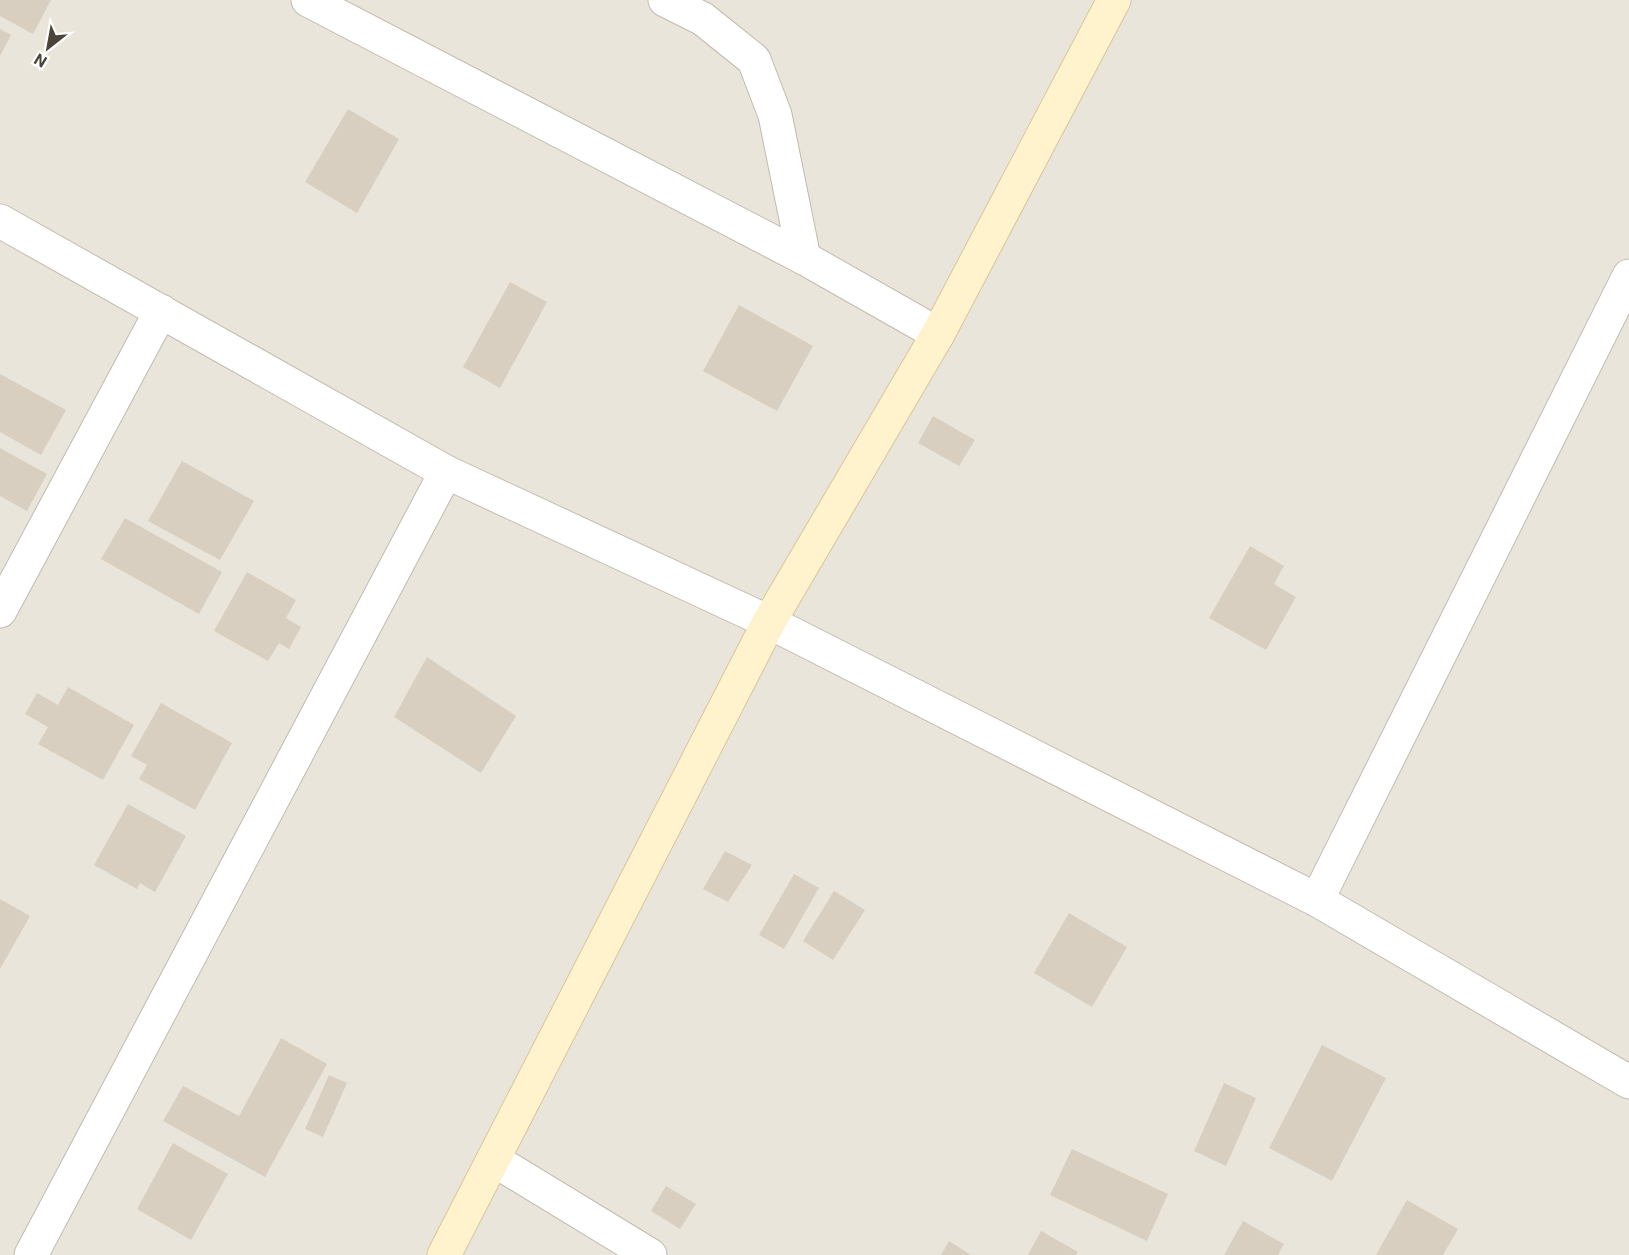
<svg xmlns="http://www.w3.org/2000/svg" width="1629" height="1255" font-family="Roboto,sans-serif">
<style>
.residential{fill:#eae5da}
.building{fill:#d8cfc1}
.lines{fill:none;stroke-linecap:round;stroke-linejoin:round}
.minor-casing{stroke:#c2bbae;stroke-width:35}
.tertiary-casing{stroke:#c2bbae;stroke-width:35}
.secondary-casing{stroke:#d6c79b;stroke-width:35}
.minor{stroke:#fff;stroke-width:33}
.tertiary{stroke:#fff;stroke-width:33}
.secondary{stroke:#fff3cd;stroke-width:33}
</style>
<rect width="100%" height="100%" fill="#f6f3ec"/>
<rect class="residential" x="0" y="0" width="1629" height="1255"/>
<g class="building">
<polygon points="0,0 51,0 33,34 0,16"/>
<polygon points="0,29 11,35 0,56"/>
<polygon points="348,109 399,139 357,213 305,182"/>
<polygon points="510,282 547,302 500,388 463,367"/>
<polygon points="739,305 813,346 777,411 703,371"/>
<polygon points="0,374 66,410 41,455 0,432"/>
<polygon points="933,416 975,440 959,466 918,443"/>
<polygon points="0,448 47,474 27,511 0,496"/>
<polygon points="182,461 254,501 220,560 148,521"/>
<polygon points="125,518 222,572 199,614 101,559"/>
<polygon points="1250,546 1284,566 1274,584 1296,597 1266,650 1209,618"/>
<polygon points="247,572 296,600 286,618 301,627 289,649 279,643 268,661 214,631"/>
<polygon points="427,657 516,716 481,773 394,717"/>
<polygon points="68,687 134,725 103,780 38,744 48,727 25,714 37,693 58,705"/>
<polygon points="161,703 232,743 195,810 139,779 147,765 131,756"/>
<polygon points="128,804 186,836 155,892 140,883 137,889 94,865"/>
<polygon points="725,851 752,865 728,902 703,889"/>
<polygon points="794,874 819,888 784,949 759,935"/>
<polygon points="834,891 865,910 833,960 803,941"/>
<polygon points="0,899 30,916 0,969"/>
<polygon points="1069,913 1127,947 1092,1007 1034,973"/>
<polygon points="281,1038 327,1064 265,1177 163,1121 183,1086 239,1116"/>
<polygon points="1322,1045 1386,1078 1332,1181 1269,1148"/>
<polygon points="329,1075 347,1083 323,1137 305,1129"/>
<polygon points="1224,1083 1256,1098 1226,1166 1194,1151"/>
<polygon points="173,1143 228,1174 191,1240 137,1209"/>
<polygon points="1072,1149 1168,1194 1147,1241 1050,1195"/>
<polygon points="666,1186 696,1204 680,1229 651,1211"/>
<polygon points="1407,1200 1458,1229 1443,1255 1376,1255"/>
<polygon points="1243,1221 1284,1244 1278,1255 1224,1255"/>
<polygon points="1041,1231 1078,1252 1076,1255 1028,1255"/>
<polygon points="949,1241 971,1255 941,1255"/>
</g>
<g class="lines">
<g class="minor-casing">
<g id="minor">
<polyline points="308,0 804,258 938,334"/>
<polyline points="665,0 703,19 754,60 775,115 804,258"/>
<polyline points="1317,900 1629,276"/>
<polyline points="494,1160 650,1255"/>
<polyline points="31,1255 446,472"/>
</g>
</g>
<g class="tertiary-casing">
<g id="tertiary">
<polyline points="0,221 446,472 769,622 1317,900 1629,1082"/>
<polyline points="0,611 161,311"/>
</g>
</g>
<g class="secondary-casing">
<polyline id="secondary" points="444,1255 769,622 938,334 1114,0"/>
</g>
<use href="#minor" class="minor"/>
<use href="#tertiary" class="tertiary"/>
<use href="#secondary" class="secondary"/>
</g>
<g transform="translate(48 48) rotate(211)" stroke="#ffffff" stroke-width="4.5" paint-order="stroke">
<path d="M0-4.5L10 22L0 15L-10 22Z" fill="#4b4439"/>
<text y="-9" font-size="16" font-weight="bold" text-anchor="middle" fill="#4b4439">N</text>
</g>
</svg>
